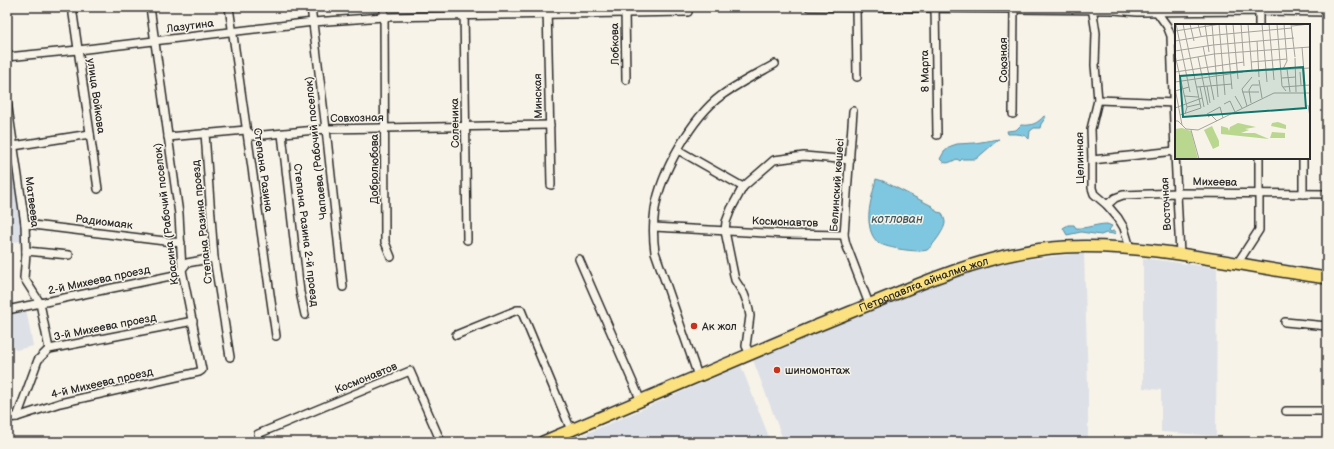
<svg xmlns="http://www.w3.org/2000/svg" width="1334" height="449" font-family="'Balsamiq Sans',sans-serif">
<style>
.built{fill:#dde0e6}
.water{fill:#7fc7e0;stroke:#5d8998}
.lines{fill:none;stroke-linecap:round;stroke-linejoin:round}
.minor-casing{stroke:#2b2b2b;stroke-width:10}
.highway-casing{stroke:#2b2b2b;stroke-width:14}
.minor{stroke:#f7f3e8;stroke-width:7}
.highway{stroke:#fbe180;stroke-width:11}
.poi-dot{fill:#c8321e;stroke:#f7f3e8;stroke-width:1.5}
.labels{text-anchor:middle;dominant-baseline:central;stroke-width:3;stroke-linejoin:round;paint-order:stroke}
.street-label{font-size:11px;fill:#2b2b2b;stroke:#f7f3e8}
.poi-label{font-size:11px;fill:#2b2b2b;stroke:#f7f3e8;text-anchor:start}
.water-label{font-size:12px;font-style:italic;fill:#445a61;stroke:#f7f3e8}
.inset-road{fill:none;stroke:#a5a39c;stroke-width:1}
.view{fill:#0f766e;fill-opacity:0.15;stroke:#0f766e;stroke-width:2}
.inset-edge{fill:none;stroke:#2b2b2b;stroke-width:2}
</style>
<rect width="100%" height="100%" fill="#f7f3e8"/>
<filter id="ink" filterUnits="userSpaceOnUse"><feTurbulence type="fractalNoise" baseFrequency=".025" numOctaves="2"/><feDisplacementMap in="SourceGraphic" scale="8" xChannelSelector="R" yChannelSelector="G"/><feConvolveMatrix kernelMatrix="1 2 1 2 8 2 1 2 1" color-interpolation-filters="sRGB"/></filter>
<g filter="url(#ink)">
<g class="built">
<polygon points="7,150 9,150 21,223 22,241 7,243"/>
<polygon points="1084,253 1088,387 1088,442 784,442 753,360 874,308 929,286 976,269 1004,262"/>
<polygon points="1143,258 1217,268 1216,436 1161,432 1161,390 1143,388"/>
<polygon points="26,309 33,346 16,350 9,344 7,345 7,313"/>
<polygon points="741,366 771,442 566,442 567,442"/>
</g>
<g class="water">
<path d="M1044,116l2,1 -5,7 -1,4h-6l-4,3 -1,8c-5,-6 -14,-5 -21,-5l-1,-3 9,-1 5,-5c10,1 16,-1 23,-9z"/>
<path d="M999,139l-23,20h-14l-2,2 -3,-2c-7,3 -11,7 -17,0l4,-7 7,-6 6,-2 18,-1z"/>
<path d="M876,179l7,2 49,25 5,6 5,1c1,3 3,7 3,9 1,6 -13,25 -18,28 -9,3 -41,-2 -48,-7 -5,-3 -8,-10 -9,-15 -4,-16 3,-34 6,-49z"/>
<path d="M1107,224l5,2 -3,4 2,2 2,-1 3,1 -2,2 -8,-1 -5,2 -20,-3 -14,3 -4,-7 5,-3h6l2,3c10,1 20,-4 31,-4z"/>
</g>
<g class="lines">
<g class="minor-casing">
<g id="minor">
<polyline points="72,7 98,189"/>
<polyline points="229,7 276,336"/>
<polyline points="311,7 326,129 343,287"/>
<polyline points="384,7 385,242 391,257"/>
<polyline points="464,7 467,240"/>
<polyline points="547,7 551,185"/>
<polyline points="625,7 626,80"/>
<polyline points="809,7 1114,10 1137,12 1259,11 1327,12"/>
<polyline points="856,7 857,77"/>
<polyline points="935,7 937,135"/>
<polyline points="1092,7 1096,33 1095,65 1098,100 1091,129 1092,160 1092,188 1094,194 1107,205 1118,218 1124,228 1130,248"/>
<polyline points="1259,7 1259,25"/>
<polyline points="1157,12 1167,26 1171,36 1175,154 1180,254"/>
<polyline points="7,57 78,50 313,22 384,17 688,12"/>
<polyline points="1098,100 1176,103"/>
<polyline points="7,101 25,224 26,253 24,278 40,303 49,349"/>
<polyline points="853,111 844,235 846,244 869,304"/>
<polyline points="1013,114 1014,7"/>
<polyline points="205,133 214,258 230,357"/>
<polyline points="282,134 300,292 305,315"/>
<polyline points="168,137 246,130 253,136 326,129 550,125"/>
<polyline points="7,147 90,134"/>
<polyline points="678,150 743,187"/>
<polyline points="1303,158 1303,194"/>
<polyline points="1092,160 1175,151"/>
<polyline points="1107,205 1115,198 1123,195 1177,193 1327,194"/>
<polyline points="25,224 181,243"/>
<polyline points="654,227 785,234 844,235"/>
<polyline points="26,251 69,255"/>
<polyline points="579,259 641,401"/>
<polyline points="1237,264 1259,230 1259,158"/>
<polyline points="7,310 175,275 179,273 187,263 214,258"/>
<polyline points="1285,322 1327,326"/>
<polyline points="456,335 517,310 521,310 571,430"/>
<polyline points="750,354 746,346 750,316 748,305 744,294 735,280 725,231 726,222 731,209 743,187 774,160 804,156 850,160"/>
<path d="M698,376l-43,-124c-2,-14 -2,-29 0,-43 6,-37 37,-92 67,-114 17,-12 35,-21 53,-31"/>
<polyline points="1286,411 1327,411"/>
<polyline points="17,417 38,360 49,349 193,321"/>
<polyline points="7,418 17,417 60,403 199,372 202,370 182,270 179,214 150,7"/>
<polyline points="258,434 410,371 441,442"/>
</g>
</g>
<g class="highway-casing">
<g id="highway">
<path id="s1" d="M543,442c91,-38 181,-77 271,-115 34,-14 69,-28 103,-42 47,-19 96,-35 148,-38 88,-4 175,19 262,31"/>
</g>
</g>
<use href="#minor" class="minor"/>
<use href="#highway" class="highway"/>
</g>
</g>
<g class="poi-dot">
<circle cx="694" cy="326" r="4"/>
<circle cx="777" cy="370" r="4"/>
</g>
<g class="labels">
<g class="street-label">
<text transform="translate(190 26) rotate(-7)">Лазутина</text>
<text transform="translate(615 44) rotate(-91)">Лобкова</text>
<text transform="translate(1003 60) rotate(-90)">Союзная</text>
<text transform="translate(925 71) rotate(-91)">8 Марта</text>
<text transform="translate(96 96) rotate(82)">улица Войкова</text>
<text transform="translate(538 96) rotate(-91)">Минская</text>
<text transform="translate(357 118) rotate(-1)">Совхозная</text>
<text transform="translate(455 123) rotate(-91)">Соленика</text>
<text transform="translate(316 148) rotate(-96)">Чапаева (Рабочий поселок)</text>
<text transform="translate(1080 158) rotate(-91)">Целинная</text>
<text transform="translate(374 169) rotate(-90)">Добролюбова</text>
<text transform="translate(263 170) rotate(82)">Степана Разина</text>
<text transform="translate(1215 182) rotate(1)">Михеева</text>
<text transform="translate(837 185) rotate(-86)">Белинский көшесі</text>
<text transform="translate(32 202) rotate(83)">Матвеева</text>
<text transform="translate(1166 204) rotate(-93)">Восточная</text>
<text transform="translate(166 214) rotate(-97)">Красина (Рабочий поселок)</text>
<text transform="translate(104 222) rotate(7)">Радиомаяк</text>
<text transform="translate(202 222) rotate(-96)">Степана Разина проезд</text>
<text transform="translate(785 222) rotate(2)">Космонавтов</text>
<text transform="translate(306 235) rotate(83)">Степана Разина 2-й проезд</text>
<text transform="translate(99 280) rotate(-12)">2-й Михеева проезд</text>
<text stroke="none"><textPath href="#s1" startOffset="412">Петропавлға айналма жол</textPath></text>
<text transform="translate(105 327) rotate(-11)">3-й Михеева проезд</text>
<text transform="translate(366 378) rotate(-22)">Космонавтов</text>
<text transform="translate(102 383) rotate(-13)">4-й Михеева проезд</text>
</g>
<g class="poi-label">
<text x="702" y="326">Ак жол</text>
<text x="785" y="370">шиномонтаж</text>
</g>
<g class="water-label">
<text x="897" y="219">котлован</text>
</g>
</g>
<g transform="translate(1175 24)">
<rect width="135" height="135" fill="#f7f3e8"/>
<path d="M103,98l8,3v4l-15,-3 1,-3zM63,99l18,4 -11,2 4,1 -8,3h14l14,6 -48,-5v-8l7,2 1,3 1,-4zM37,102l7,15v5l-6,3 -9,-19zM7,104l9,3 7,28h-23v-30zM97,108l13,1v5h-15z" fill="#bad790"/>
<path class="inset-road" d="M1,0l14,68M15,0l4,17M23,0l3,12M30,0l4,28M37,0l6,73M44,0l6,71M51,0l6,65M58,0l5,55M66,0l3,42M73,0l4,47M87,0l5,58M94,0l5,56M102,0l5,62 4,5M116,0l4,33M117,2l18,-2M0,7l46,-7M0,17l30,-5 87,-8M82,17l2,36M28,22l11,54M127,23l3,38M0,27l38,-6 81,-7M0,31l12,52M23,33l10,48M120,34l1,34M0,37l39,-7 96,-7M76,38l36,-3M108,45l4,-8 -3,-37M112,45l3,23M80,47l55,-3M0,48l69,-10M125,48l1,13M107,54l14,-1M84,56l3,18M0,58l68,-10M32,62l3,17M22,63l35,-3M25,63l4,20M108,63l27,-2M0,64l7,37M0,67l14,-4M67,68h17M9,72l14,1M60,72l7,12M76,79l-2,-13 3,-5h7M49,80l6,-3 5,11M133,81l2,12M72,82l-5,-17 10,-12M0,84l27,-10M10,90l2,-7 13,-3M32,90l13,-7 3,11M5,91l21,-7 -18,-84M33,93l3,-2 6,6M0,97h3l8,8 12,1 76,-37h36M16,106l8,29"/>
<path class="view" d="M128,43l3,41 -123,9 -3,-41z"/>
<rect width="135" height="135" class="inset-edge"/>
</g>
<rect width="1334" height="449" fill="none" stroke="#f7f3e8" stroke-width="24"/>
<rect x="12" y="12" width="1310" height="425" fill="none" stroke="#2b2b2b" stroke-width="1.5" filter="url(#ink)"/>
</svg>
